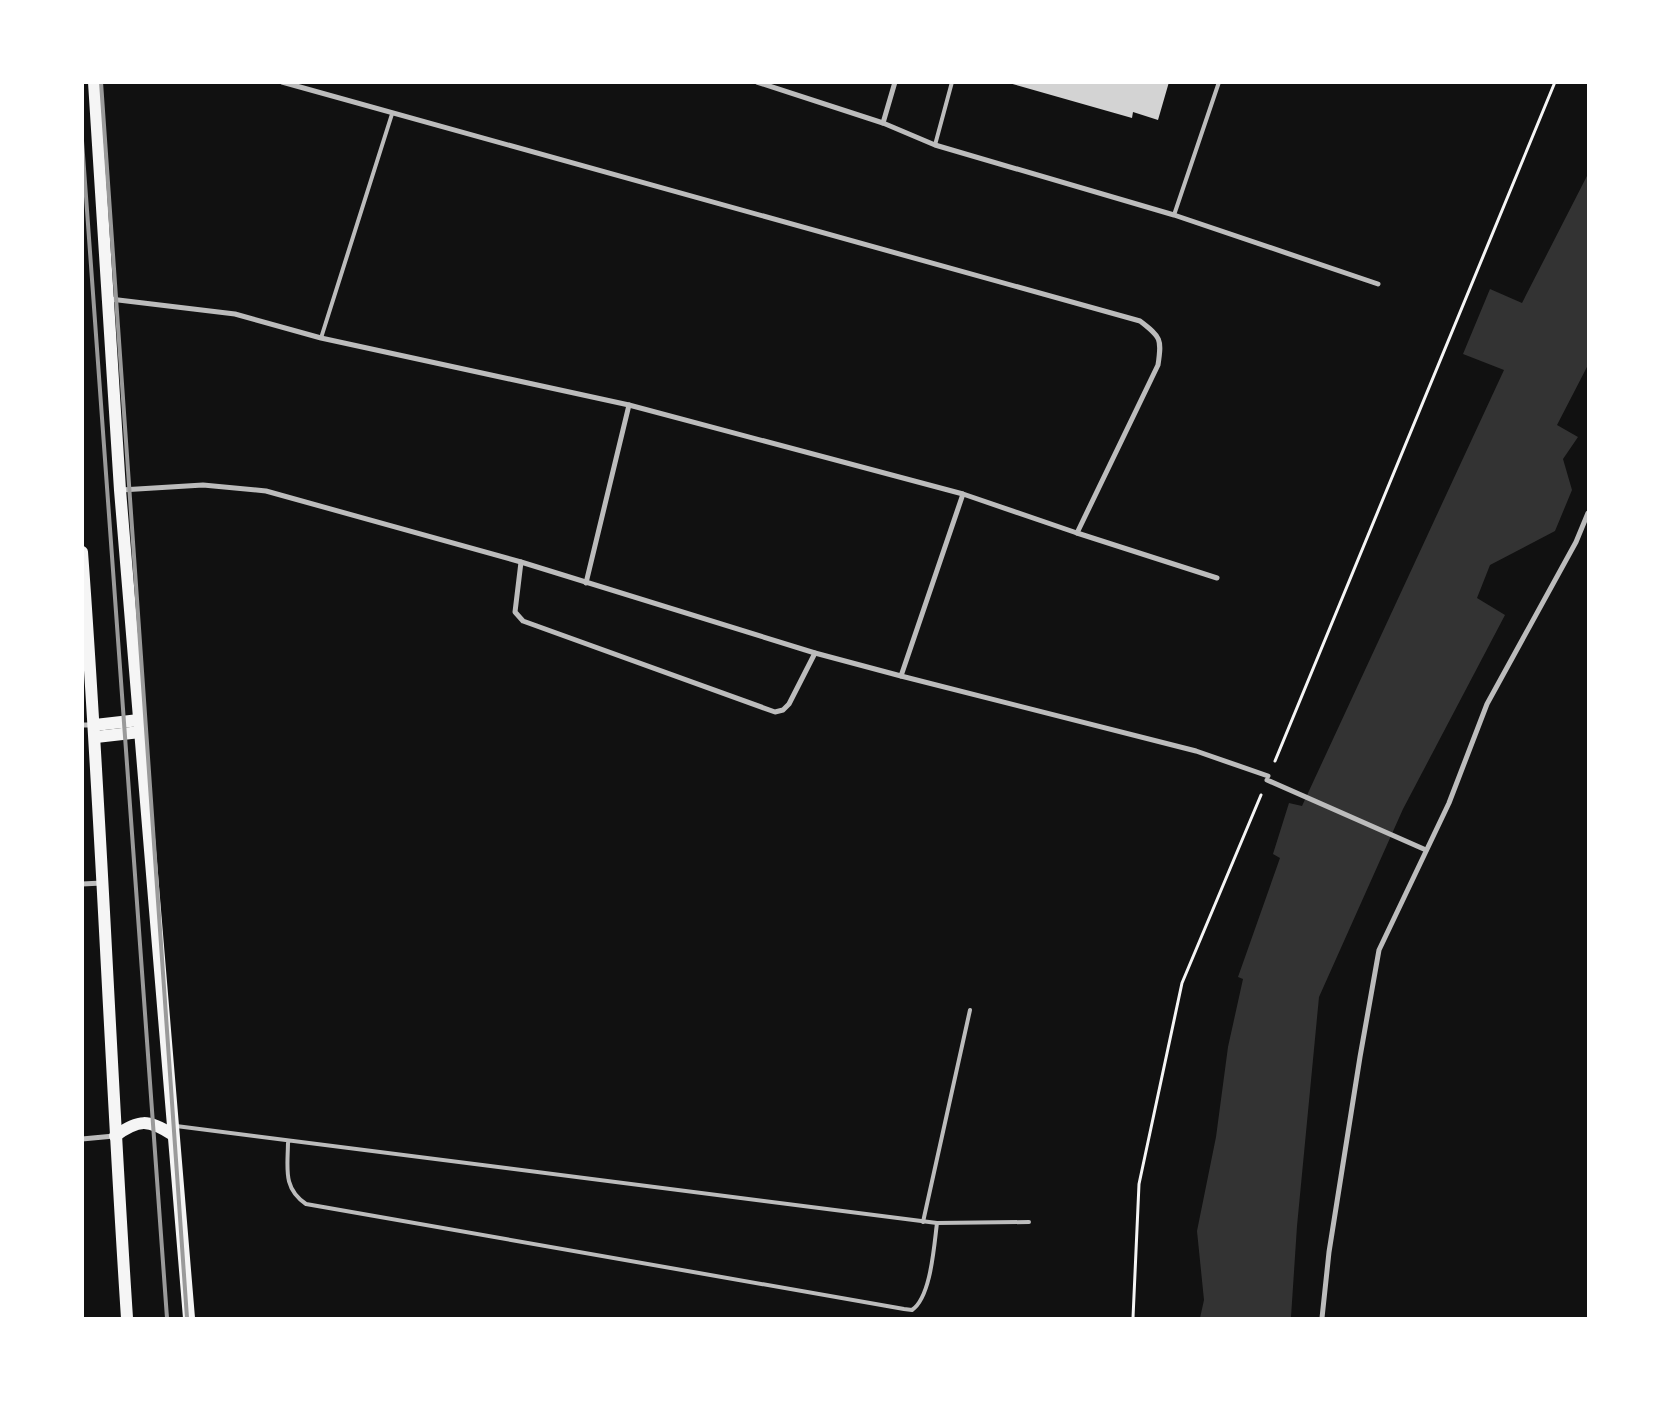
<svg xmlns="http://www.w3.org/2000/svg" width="1671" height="1401" font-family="Karla,sans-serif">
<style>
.water{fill:#333}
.building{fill:#d3d3d3}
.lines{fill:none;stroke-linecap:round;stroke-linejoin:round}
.path{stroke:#f5f5f5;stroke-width:3}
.service{stroke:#bcbcbc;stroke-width:4}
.minor{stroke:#bcbcbc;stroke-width:5}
.primary{stroke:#f5f5f5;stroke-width:12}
.rail{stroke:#9a9a9a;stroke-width:4}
</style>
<rect width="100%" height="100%" fill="#111"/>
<polygon class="water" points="1588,174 1588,365 1557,425 1578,437 1563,459 1572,490 1555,531 1490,565 1477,598 1505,615 1403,809 1319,997 1297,1226 1291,1317 1296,1318 1200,1318 1204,1300 1197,1231 1216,1137 1228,1047 1243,979 1238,977 1280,858 1273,854 1289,803 1302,806 1504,370 1463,354 1490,289 1522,303"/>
<polygon class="building" points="1169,82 1158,120 1133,112 1132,118 1009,83"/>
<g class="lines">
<g class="path">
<polyline points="1275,761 1555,82"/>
<polyline points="1133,1318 1139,1184 1182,983 1261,795"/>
</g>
<g class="service">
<polyline points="935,145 952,82"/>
<polyline points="1174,215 1219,82"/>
<polyline points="321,338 392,114"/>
<path d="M176,1126l761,97c-3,23 -6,74 -25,87l-8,-1 -598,-105c-24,-16 -18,-37 -18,-63"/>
<polyline points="923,1222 970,1010"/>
<polyline points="937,1223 1029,1222"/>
</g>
<g class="minor">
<polyline points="757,82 883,123 935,145 1174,215 1378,284"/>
<polyline points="883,123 895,82"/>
<path d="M110,299l125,15 86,24 308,67 334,89 114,39 81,-168c4,-26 3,-28 -18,-44l-858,-239"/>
<polyline points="121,490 203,485 266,491 521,562 815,653 901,676 963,494"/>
<polyline points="1077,533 1217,578"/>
<polyline points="521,562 515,612 523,621 775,712 783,710 789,704 815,653"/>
<polyline points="586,583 629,405"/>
<polyline points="901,676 1196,751 1268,776"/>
<polyline points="82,725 92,725"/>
<polyline points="1267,780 1426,850"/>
<polyline points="82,884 102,883"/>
<polyline points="82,1139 114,1136"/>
<polyline points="1322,1318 1329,1252 1360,1057 1379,950 1449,803 1487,704 1576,542 1588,513"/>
</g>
<g class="primary">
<polyline points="94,82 120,490 189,1318"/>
<path d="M82,552c19,255 28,511 45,766"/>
<polyline points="95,725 139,720"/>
<polyline points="96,737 140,732"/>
<path d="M115,1136c24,-17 33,-17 58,-1"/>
</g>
<g class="rail">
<polyline points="101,82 187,1318"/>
<polyline points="82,141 167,1318"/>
</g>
</g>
<rect width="1671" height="1401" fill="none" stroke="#ffffff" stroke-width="168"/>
</svg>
